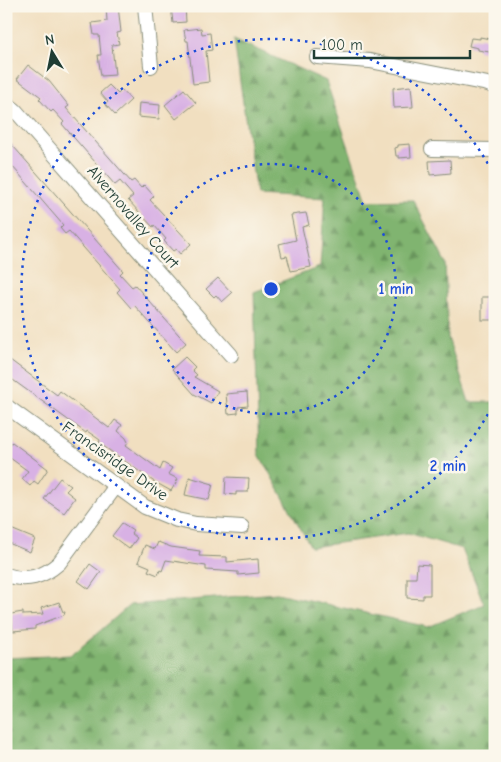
<svg xmlns="http://www.w3.org/2000/svg" width="501" height="762" font-family="'Comic Neue',sans-serif">
<style>
.forest{fill:url(#forest-firs);stroke:#507852}
.building{fill:#d8b1e4}
.lines{fill:none;stroke-linecap:round;stroke-linejoin:round}
.minor-casing{stroke:#888e7a;stroke-width:16}
.minor{stroke:#fff;stroke-width:14}
.ring{fill:none;stroke:#1d4ed8;stroke-width:2.5;stroke-dasharray:2.5 5}
.labels{text-anchor:middle;dominant-baseline:central;stroke-width:5;stroke-linejoin:round;paint-order:stroke}
.street-label{font-size:16px;fill:#1f3d34;stroke:#fbf7ec}
.centre{fill:#1d4ed8;stroke:#fbf7ec;stroke-width:2.5}
.ring-label{font-size:15px;text-anchor:middle;font-weight:bold;fill:#1d4ed8;stroke:#fbf7ec;stroke-width:5;stroke-linejoin:round;paint-order:stroke}
</style>
<defs>
<pattern id="forest-firs" width="22" height="20" patternUnits="userSpaceOnUse" patternTransform="scale(1.25)"><rect width="22" height="20" fill="#80b46f"/><path d="M5 1l3.5 6h-7zM16 11l3.5 6h-7z" fill="#68945c"/></pattern>
</defs>
<rect width="100%" height="100%" fill="#fbf7ec"/>
<filter id="ink" filterUnits="userSpaceOnUse"><feTurbulence type="fractalNoise" baseFrequency=".02" numOctaves="2"/><feDisplacementMap in="SourceGraphic" scale="10" xChannelSelector="R" yChannelSelector="G"/><feConvolveMatrix kernelMatrix="1 2 1 2 8 2 1 2 1" color-interpolation-filters="sRGB"/></filter>
<filter id="wash" filterUnits="userSpaceOnUse"><feTurbulence type="fractalNoise" baseFrequency=".0096" numOctaves="4" result="noise"/><feDisplacementMap in="SourceGraphic" scale="20" xChannelSelector="R" yChannelSelector="G"/><feGaussianBlur stdDeviation="1.12" result="paint"/><feColorMatrix in="noise" values="0 0 0 0 0 0 0 0 0 0 0 0 0 0 0 0 0 1.4 0 .05"/><feComposite in="paint" operator="in"/></filter>
<g filter="url(#wash)">
<rect width="100%" height="100%" fill="#f1dfc0"/>
<polygon class="forest" points="234,39 326,81 367,201 413,200 445,262 448,338 469,402 495,402 495,756 6,756 6,658 72,655 130,605 277,593 428,627 484,604 462,549 408,533 311,547 259,454 254,292 320,267 325,198 256,194"/>
<g id="blocks">
<g class="building">
<polygon points="106,6 118,6 121,32 117,33 119,44 112,45 115,75 101,76 98,55 101,55 99,35 94,35 92,23 107,21"/>
<polygon points="171,6 185,6 186,22 173,23"/>
<polygon points="201,28 202,34 210,33 212,50 206,51 209,82 193,84 188,41 186,41 184,30"/>
<polygon points="480,37 495,40 495,53 478,50 478,48 469,46 471,38 480,39"/>
<polygon points="28,65 49,81 69,106 66,108 131,182 134,180 141,188 144,185 154,196 150,200 191,244 180,254 176,249 173,251 164,241 166,239 154,225 153,227 128,200 133,196 120,181 115,185 62,124 64,122 53,110 51,112 39,99 41,97 17,79"/>
<polygon points="109,85 118,94 122,90 131,100 115,115 105,104 108,102 100,93"/>
<polygon points="411,86 413,107 394,108 393,88"/>
<polygon points="184,89 196,103 176,119 165,105"/>
<polygon points="139,103 160,105 159,119 138,117"/>
<polygon points="6,138 123,271 120,274 132,287 135,285 186,343 176,352 134,305 131,308 117,292 120,289 69,231 65,234 60,228 63,225 6,159"/>
<polygon points="410,144 411,157 399,158 399,156 396,156 395,148 398,147 398,145"/>
<polygon points="450,160 451,173 430,175 429,161"/>
<polygon points="306,213 309,225 302,227 311,267 291,271 287,256 282,257 279,244 296,240 291,215"/>
<polygon points="218,278 232,293 222,302 216,295 214,297 206,289"/>
<rect x="482" y="297" width="13" height="23"/>
<polygon points="6,357 57,395 60,391 109,428 115,420 122,425 118,431 126,438 128,442 126,445 160,470 163,463 172,468 168,474 178,479 171,491 153,481 99,443 100,440 87,431 86,433 6,375"/>
<polygon points="185,357 195,367 192,370 197,375 194,377 218,391 211,403 194,394 172,369"/>
<polygon points="247,392 248,406 238,407 238,413 228,414 226,394"/>
<polygon points="12,442 48,469 38,484 34,481 30,486 22,479 28,471 6,455 6,449"/>
<polygon points="189,477 213,484 209,500 185,495"/>
<polygon points="226,477 249,478 248,492 236,492 236,495 225,494"/>
<polygon points="60,478 71,486 66,491 75,498 64,513 44,499"/>
<polygon points="122,523 133,530 131,533 137,538 129,549 112,536"/>
<polygon points="6,527 35,539 30,552 6,542"/>
<polygon points="158,542 171,547 200,551 199,556 227,557 227,562 258,559 259,573 238,575 238,572 206,570 206,566 166,560 162,571 160,570 158,575 148,571 150,567 138,562 145,545 155,549"/>
<polygon points="90,564 101,572 89,589 78,581"/>
<polygon points="417,564 430,565 430,595 423,595 423,599 407,598 407,578 416,578"/>
<polygon points="59,602 63,612 65,612 64,615 35,626 35,629 13,631 11,614 23,612 23,615 43,614 41,608"/>
</g>
</g>
</g>
<g filter="url(#ink)">
<use href="#blocks" fill-opacity="0" stroke="#888e7a" stroke-width="1"/>
<g class="lines">
<g class="minor-casing">
<g id="minor">
<polyline points="145,6 151,66"/>
<polyline points="317,57 370,61 488,84 495,87"/>
<polyline points="6,103 15,110 231,355"/>
<polyline points="432,149 495,150"/>
<polyline points="6,406 145,507 177,520 196,524 242,527"/>
<path d="M6,575c21,7 37,2 53,-12l57,-77"/>
</g>
</g>
<use href="#minor" class="minor"/>
</g>
</g>
<g class="ring">
<circle cx="271" cy="289" r="125"/>
<path d="M495 401A250 250 0 1 1 495 177"/>
</g>
<g class="labels">
<g class="street-label">
<text transform="translate(133 217) rotate(49)">Alvernovalley Court</text>
<text transform="translate(115 461) rotate(35)">Francisridge Drive</text>
</g>
</g>
<circle cx="271" cy="289" r="8" class="centre"/>
<g class="ring-label">
<text x="396" y="294">1 min</text>
<text x="448" y="471">2 min</text>
</g>
<rect width="501" height="762" fill="none" stroke="#fbf7ec" stroke-width="25"/>
<g transform="translate(52 52) rotate(350)" stroke="#fbf7ec" stroke-width="4" paint-order="stroke">
<path d="M0-4L9 19L0 12L-9 19Z" fill="#1f3d34"/>
<text y="-8" font-size="14" font-weight="bold" text-anchor="middle" fill="#1f3d34">N</text>
</g>
<path d="M314 50v8h156v-8" fill="none" stroke="#1f3d34" stroke-width="2.5"/>
<text x="321" y="50" font-size="15" fill="#1f3d34" stroke="#fbf7ec" stroke-width="4" paint-order="stroke">100 m</text>
</svg>
